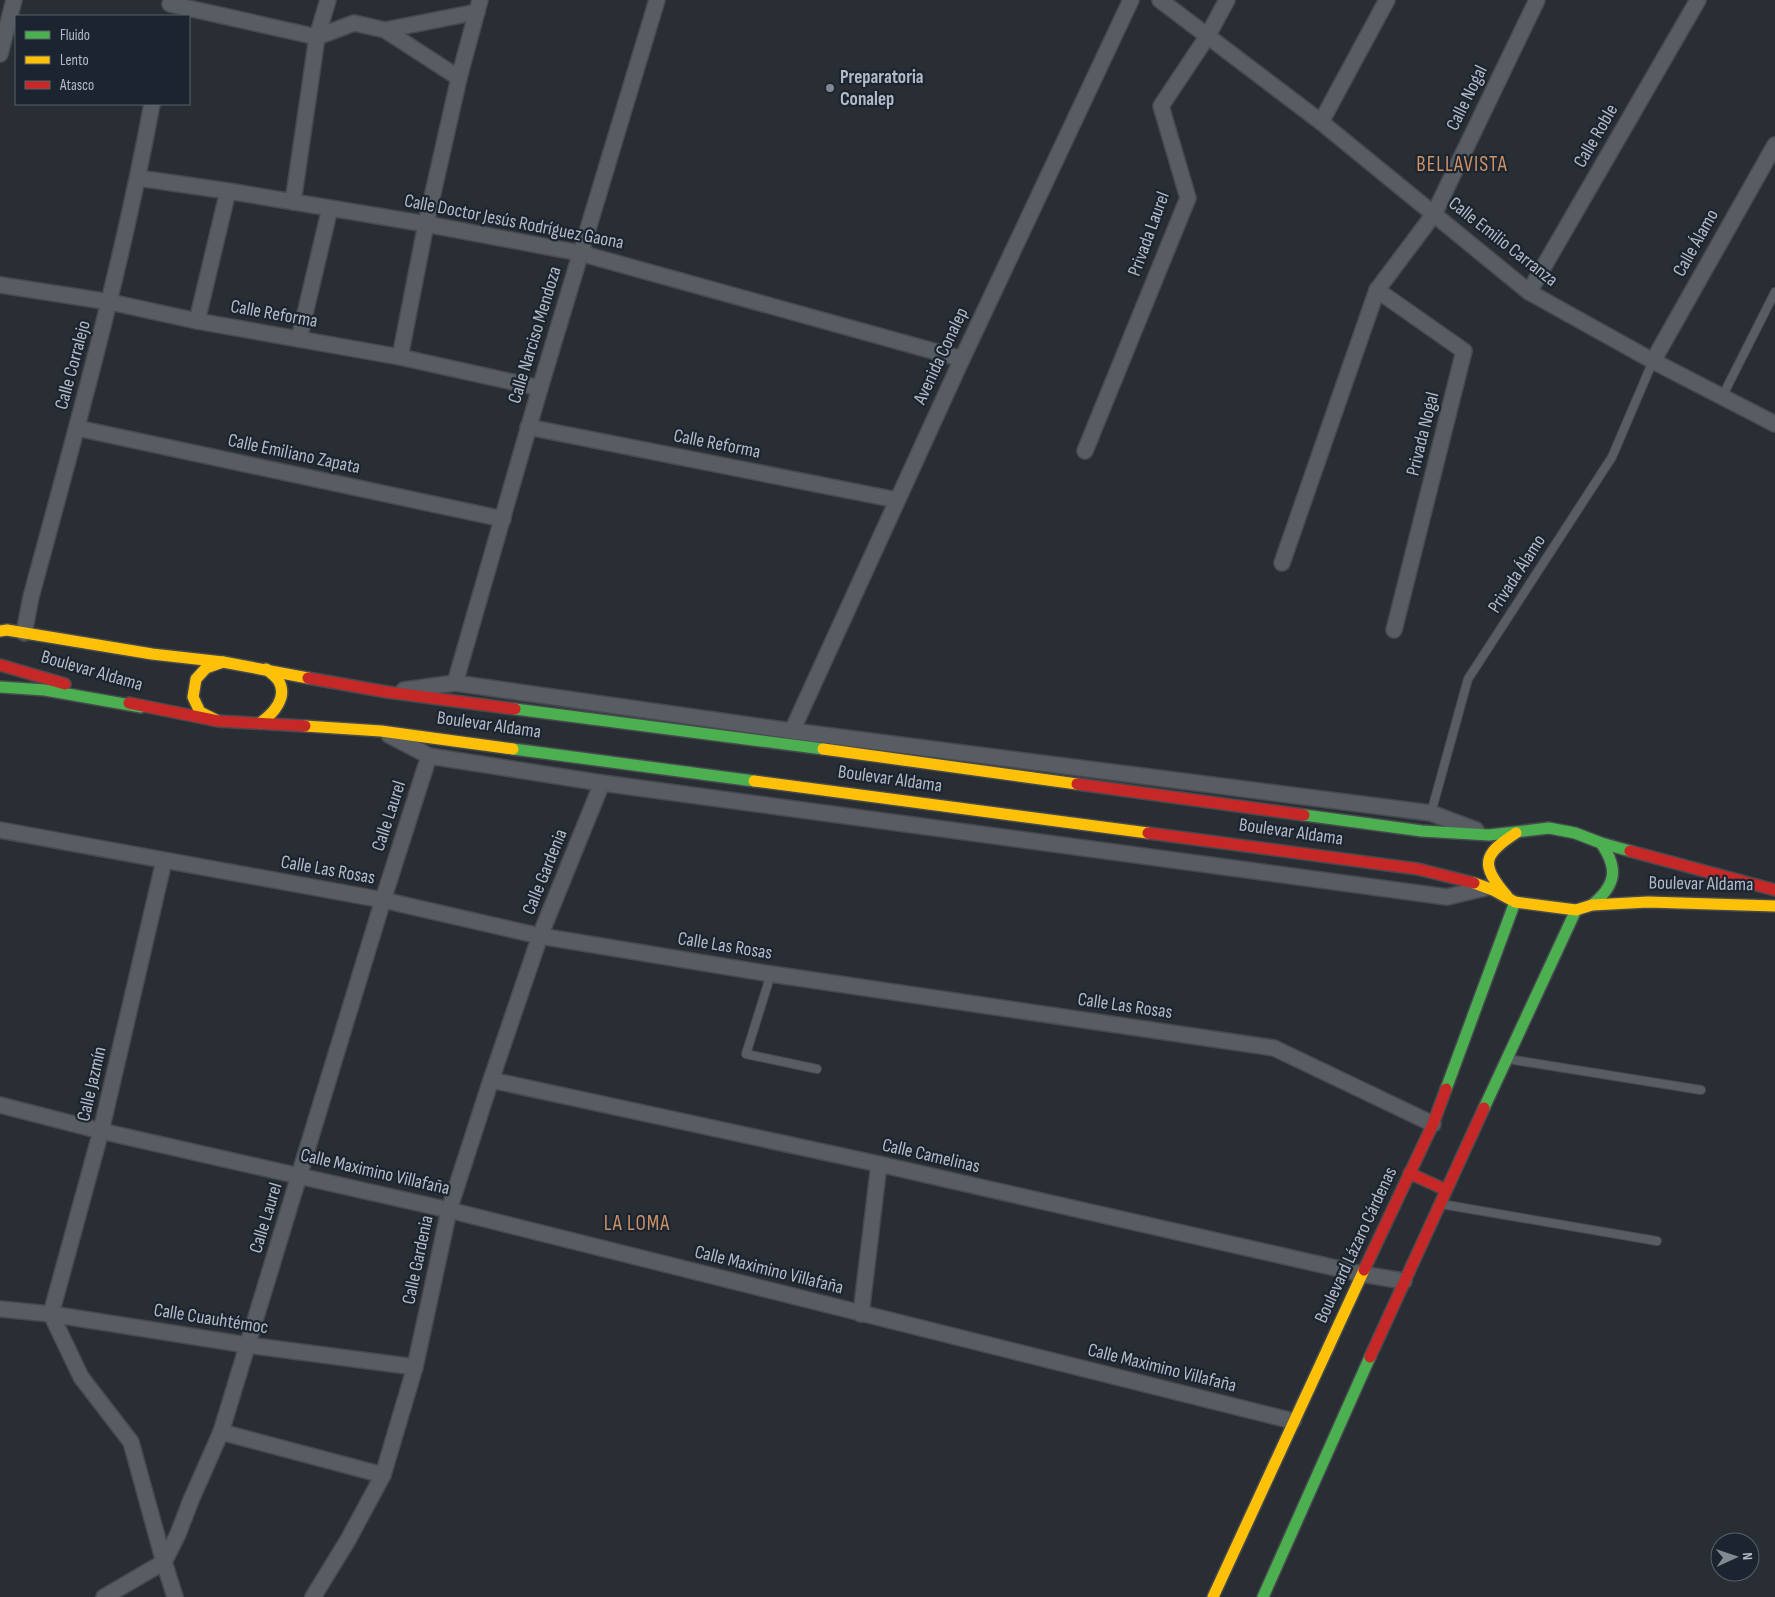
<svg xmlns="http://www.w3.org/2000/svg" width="1775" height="1597" font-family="'Sofia Sans Condensed',sans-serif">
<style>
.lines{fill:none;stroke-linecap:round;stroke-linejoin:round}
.lane-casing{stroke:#464a4f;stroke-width:10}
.street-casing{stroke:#464a4f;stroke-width:18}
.fast-casing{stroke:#464a4f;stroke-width:14}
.slow-casing{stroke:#464a4f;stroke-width:14}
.jam-casing{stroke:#464a4f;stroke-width:14}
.lane{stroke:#585c63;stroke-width:8}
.street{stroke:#585c63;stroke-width:15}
.fast{stroke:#4caf50;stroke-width:11}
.slow{stroke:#ffc107;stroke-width:11}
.jam{stroke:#c62828;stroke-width:11}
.poi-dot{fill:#828993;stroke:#1c242f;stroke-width:2}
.labels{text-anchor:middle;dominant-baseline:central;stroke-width:4.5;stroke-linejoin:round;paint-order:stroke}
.poi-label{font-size:19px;font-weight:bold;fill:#b2bac6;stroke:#1c242f;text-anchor:start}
.street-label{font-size:19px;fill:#b2bac6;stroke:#1c242f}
.quarter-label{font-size:21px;letter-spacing:1px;fill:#cd9266;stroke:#1c242f}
</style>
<rect width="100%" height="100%" fill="#292e34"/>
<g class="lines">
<g class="lane-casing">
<g id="lane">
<polyline points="1722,397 1775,292"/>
<polyline points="1431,813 1468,679 1612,457 1653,361"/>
<polyline points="771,974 746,1054 817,1069"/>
<polyline points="1508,1059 1701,1090"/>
<polyline points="1441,1204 1657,1241"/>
</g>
</g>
<g class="street-casing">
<g id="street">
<polyline points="1160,0 1321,122 1529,292 1653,361 1775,424"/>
<polyline points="170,4 317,37 354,23 385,30 477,12"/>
<polyline points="385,30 459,78"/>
<polyline points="0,54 14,0"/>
<polyline points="1321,122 1387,0"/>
<polyline points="138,178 228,191 426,224 580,253 962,359"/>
<polyline points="293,202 317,37 328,0"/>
<polyline points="0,285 110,302 197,321 400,357 540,388"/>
<polyline points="1377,290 1464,351 1394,630"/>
<polyline points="1529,292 1698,0"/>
<polyline points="197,321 228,191"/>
<polyline points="299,339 330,208"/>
<polyline points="400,357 426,224 459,78 480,0"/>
<polyline points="1653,361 1775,145"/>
<polyline points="528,427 897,500"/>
<polyline points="77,428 503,519"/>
<polyline points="1085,451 1188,198 1161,106 1207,37 1227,0"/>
<polyline points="1282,563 1377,290 1434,214 1537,0"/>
<path d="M24,633l7,-36c44,-163 90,-326 121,-493"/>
<polyline points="455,683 540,388 657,0"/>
<polyline points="404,690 455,683 792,731 1431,813 1476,830"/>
<polyline points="792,731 962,359 1131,0"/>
<polyline points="389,735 429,756 602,783 1447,897 1485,888"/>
<polyline points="0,830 383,900 540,936 771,974 1274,1048 1433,1124"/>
<polyline points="164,861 101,1131 51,1314 81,1377 131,1442 164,1562 175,1597"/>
<polyline points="491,1080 879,1164 1362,1274 1404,1281"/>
<polyline points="0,1105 101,1131 449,1210 1293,1421"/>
<polyline points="0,1309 51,1314 247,1345 415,1367"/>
<polyline points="861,1314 879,1164"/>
<polyline points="221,1432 383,1475"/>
<polyline points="104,1597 164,1562 178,1534 191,1500 221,1432 383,900 429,756"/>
<polyline points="313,1597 348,1540 383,1475 415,1367 449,1210 491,1080 540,936 602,783"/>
</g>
</g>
<g class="fast-casing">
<g id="fast">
<polyline points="0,687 45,690 141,707"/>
<polyline points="515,709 823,749"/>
<polyline points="513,749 754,781"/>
<polyline points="1304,815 1422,831 1489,835 1549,828 1575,833 1601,843 1630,851"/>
<path d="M1592,905c24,-20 27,-36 9,-62"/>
<polyline points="1446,1089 1515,902"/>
<polyline points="1484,1108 1576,910"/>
<polyline points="1263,1597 1370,1357"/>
</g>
</g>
<g class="slow-casing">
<g id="slow">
<polyline points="0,631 7,630 152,654 223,662 308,678"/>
<polyline points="216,720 200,712 193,697 196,679 206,668 223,662"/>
<path d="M260,723c13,-9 29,-26 18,-43 -3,-4 -8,-8 -12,-11"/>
<polyline points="305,726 381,731 513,749"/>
<polyline points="823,749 1077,784"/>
<polyline points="754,781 1148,833"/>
<polyline points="1474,883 1493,890 1515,902 1576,910 1592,905 1648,902 1775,906"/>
<path d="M1507,896c-27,-31 -25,-41 9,-63"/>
<polyline points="1213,1597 1364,1270"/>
</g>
</g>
<g class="jam-casing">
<g id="jam">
<polyline points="0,665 65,684"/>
<polyline points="308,678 387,692 515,709"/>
<polyline points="129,703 218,721 305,726"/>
<polyline points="1077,784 1304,815"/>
<polyline points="1148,833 1418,869 1474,883"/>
<polyline points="1630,851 1775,890"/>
<polyline points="1409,1173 1446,1190"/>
<polyline points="1364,1270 1433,1124 1446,1089"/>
<polyline points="1370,1357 1484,1108"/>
</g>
</g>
<use href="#lane" class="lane"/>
<use href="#street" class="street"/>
<use href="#fast" class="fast"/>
<use href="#slow" class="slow"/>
<use href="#jam" class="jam"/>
</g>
<circle class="poi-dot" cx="830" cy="88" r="5"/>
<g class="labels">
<g class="poi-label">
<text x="840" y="77">Preparatoria<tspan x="840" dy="22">Conalep</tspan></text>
</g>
<g class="street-label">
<text transform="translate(1467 98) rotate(-64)">Calle Nogal</text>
<text transform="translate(1596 136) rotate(-60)">Calle Roble</text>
<text transform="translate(514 222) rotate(11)">Calle Doctor Jesús Rodríguez Gaona</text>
<text transform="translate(1149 234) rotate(-70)">Privada Laurel</text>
<text transform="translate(1503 242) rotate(38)">Calle Emilio Carranza</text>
<text transform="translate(1696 243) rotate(-61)">Calle Álamo</text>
<text transform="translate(274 314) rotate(10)">Calle Reforma</text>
<text transform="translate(535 335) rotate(-73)">Calle Narciso Mendoza</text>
<text transform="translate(941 356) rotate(-65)">Avenida Conalep</text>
<text transform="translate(73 365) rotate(-75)">Calle Corralejo</text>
<text transform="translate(1423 434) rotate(-76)">Privada Nogal</text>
<text transform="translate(717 444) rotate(11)">Calle Reforma</text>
<text transform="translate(294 454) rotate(12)">Calle Emiliano Zapata</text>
<text transform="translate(1517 574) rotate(-57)">Privada Álamo</text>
<text transform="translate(92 671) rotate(16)">Boulevar Aldama</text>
<text transform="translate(489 725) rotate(8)">Boulevar Aldama</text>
<text transform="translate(890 779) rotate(8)">Boulevar Aldama</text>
<text transform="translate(389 816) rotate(-72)">Calle Laurel</text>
<text transform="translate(1291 832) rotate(8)">Boulevar Aldama</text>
<text transform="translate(328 870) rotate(10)">Calle Las Rosas</text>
<text transform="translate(545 872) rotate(-68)">Calle Gardenia</text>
<text transform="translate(1701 884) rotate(1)">Boulevar Aldama</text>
<text transform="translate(725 946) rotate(9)">Calle Las Rosas</text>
<text transform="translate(1125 1006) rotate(8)">Calle Las Rosas</text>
<text transform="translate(92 1084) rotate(-77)">Calle Jazmín</text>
<text transform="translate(931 1156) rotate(13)">Calle Camelinas</text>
<text transform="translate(375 1172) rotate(13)">Calle Maximino Villafaña</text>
<text transform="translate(266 1218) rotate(-73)">Calle Laurel</text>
<text transform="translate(1356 1245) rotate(-65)">Boulevard Lázaro Cárdenas</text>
<text transform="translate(418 1260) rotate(-78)">Calle Gardenia</text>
<text transform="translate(769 1270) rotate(14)">Calle Maximino Villafaña</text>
<text transform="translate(211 1319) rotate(9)">Calle Cuauhtémoc</text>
<text transform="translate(1162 1368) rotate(14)">Calle Maximino Villafaña</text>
</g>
<g class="quarter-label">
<text x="1462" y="164">BELLAVISTA</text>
<text x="637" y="1223">LA LOMA</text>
</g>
</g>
<rect x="15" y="15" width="175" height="90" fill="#1c242f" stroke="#58606b"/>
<rect x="25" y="31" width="25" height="8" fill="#4caf50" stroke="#58606b"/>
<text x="60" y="40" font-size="15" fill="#b2bac6">Fluido</text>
<rect x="25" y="56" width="25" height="8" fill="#ffc107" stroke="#58606b"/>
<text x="60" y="65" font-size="15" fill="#b2bac6">Lento</text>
<rect x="25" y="81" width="25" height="8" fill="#c62828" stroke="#58606b"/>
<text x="60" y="90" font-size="15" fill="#b2bac6">Atasco</text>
<g transform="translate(1735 1557) rotate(87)"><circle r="24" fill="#1c242f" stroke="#58606b"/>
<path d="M0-4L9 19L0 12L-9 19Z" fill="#828993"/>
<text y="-8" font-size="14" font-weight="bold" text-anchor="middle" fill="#b2bac6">N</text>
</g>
</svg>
